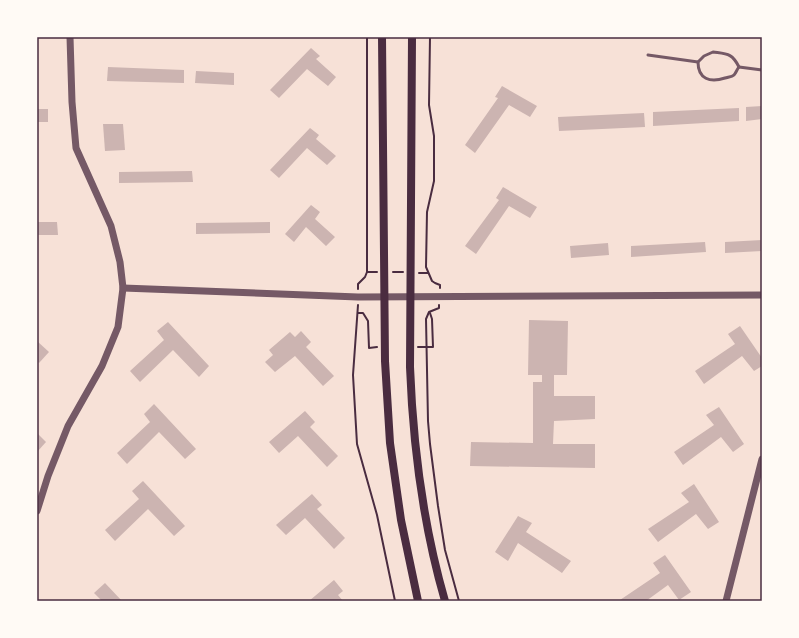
<svg xmlns="http://www.w3.org/2000/svg" width="799" height="638" font-family="'Fira Sans',sans-serif">
<style>
.building{fill:#ccb4b1}
.lines{fill:none;stroke-linecap:round;stroke-linejoin:round}
.path{stroke:#4a2c40;stroke-width:2}
.service{stroke:#755966;stroke-width:3}
.tertiary{stroke:#755966;stroke-width:7}
.secondary{stroke:#4a2c40;stroke-width:8}
.neatline{fill:none;stroke:#4a2c40;stroke-width:1.5}
</style>
<rect width="100%" height="100%" fill="#f7e1d7"/>
<g class="building">
<polygon points="311,48 320,56 316,59 336,77 328,86 307,69 279,98 270,90"/>
<polygon points="108,67 184,70 184,83 107,81"/>
<polygon points="196,71 234,73 234,85 195,83"/>
<polygon points="502,86 537,106 530,117 509,105 475,153 465,145 498,98 495,97"/>
<polygon points="762,106 762,119 746,121 746,107"/>
<polygon points="739,108 739,121 653,126 653,112"/>
<rect x="37" y="109" width="11" height="13"/>
<polygon points="644,113 645,127 559,131 558,117"/>
<polygon points="103,124 123,124 125,150 105,151"/>
<polygon points="310,128 319,135 316,139 336,156 327,165 307,148 279,178 270,170"/>
<polygon points="192,171 193,182 119,183 119,172"/>
<polygon points="503,187 537,207 530,218 509,206 476,254 465,246 499,200 496,198"/>
<polygon points="311,205 320,212 315,219 335,237 326,246 306,227 294,242 285,234"/>
<polygon points="37,222 57,222 58,235 37,235"/>
<polygon points="270,222 270,233 196,234 196,223"/>
<polygon points="762,240 762,251 725,253 725,242"/>
<polygon points="705,242 706,252 631,257 631,246"/>
<polygon points="608,243 609,255 571,258 570,246"/>
<polygon points="529,320 568,321 567,375 554,375 554,396 595,396 595,419 554,421 553,444 595,444 595,468 470,466 471,442 533,443 533,382 542,382 542,375 528,375"/>
<polygon points="168,322 209,366 199,377 173,350 140,382 130,371 164,340 157,331"/>
<polygon points="740,326 762,358 762,366 754,371 742,356 704,384 695,371 735,344 728,334"/>
<polygon points="301,331 311,342 306,347 334,376 323,386 295,356 275,372 265,362 273,355 269,350 290,332 295,337"/>
<polygon points="37,341 49,352 39,363 37,361"/>
<polygon points="154,404 196,449 185,459 159,432 127,464 117,453 150,422 144,414"/>
<polygon points="719,407 744,444 733,452 721,437 683,465 674,452 714,425 706,415"/>
<polygon points="305,411 315,422 310,427 338,456 327,467 298,436 279,453 269,442"/>
<polygon points="37,433 46,442 37,452"/>
<polygon points="143,481 185,526 174,536 148,509 115,541 105,530 139,499 132,491"/>
<polygon points="694,484 719,522 708,529 696,514 658,542 648,529 689,502 681,493"/>
<polygon points="312,494 322,505 317,509 345,538 334,549 305,518 286,535 276,525"/>
<polygon points="518,516 532,523 526,532 571,561 562,573 518,543 508,561 495,552"/>
<polygon points="665,555 691,592 679,600 668,585 646,601 621,601 620,600 660,573 653,563"/>
<polygon points="334,580 343,591 338,595 343,601 309,601"/>
<polygon points="105,583 122,601 102,601 94,593"/>
</g>
<g class="lines">
<g class="path">
<polyline points="430,37 429,105 434,136 434,181 427,212 426,267 432,281 435,283 440,285 440,288"/>
<polyline points="367,272 377,272"/>
<polyline points="393,272 403,272"/>
<polyline points="419,273 428,273"/>
<polyline points="358,289 358,284 365,277 367,272 367,37"/>
<polyline points="358,305 353,375 357,444 377,515 395,601"/>
<polyline points="439,305 439,308 429,312 426,319 428,421 430,444 438,506 445,550 459,601"/>
<polyline points="358,313 363,313 368,321 369,348 377,347"/>
<polyline points="418,347 433,347 432,319 430,313"/>
</g>
<g class="service">
<path d="M713,52c14,2 19,1 26,15 -2,2 -3,6 -5,8 -2,2 -6,2 -9,3 -15,5 -27,1 -27,-16l6,-6z"/>
<polyline points="648,55 698,62"/>
<polyline points="739,67 762,70"/>
</g>
<g class="tertiary">
<polyline points="123,288 358,297 762,295"/>
<polyline points="37,511 48,476 68,426 102,366 118,327 123,288 120,262 111,226 76,148 72,102 70,37"/>
<polyline points="726,601 762,459"/>
</g>
<g class="secondary">
<polyline points="382,37 385,361 390,443 401,520 418,601"/>
<path d="M412,37l-2,330c3,79 13,158 35,234"/>
</g>
</g>
<rect width="799" height="638" fill="none" stroke="#fffaf5" stroke-width="76"/>
<rect x="38" y="38" width="723" height="562" class="neatline"/>
</svg>
